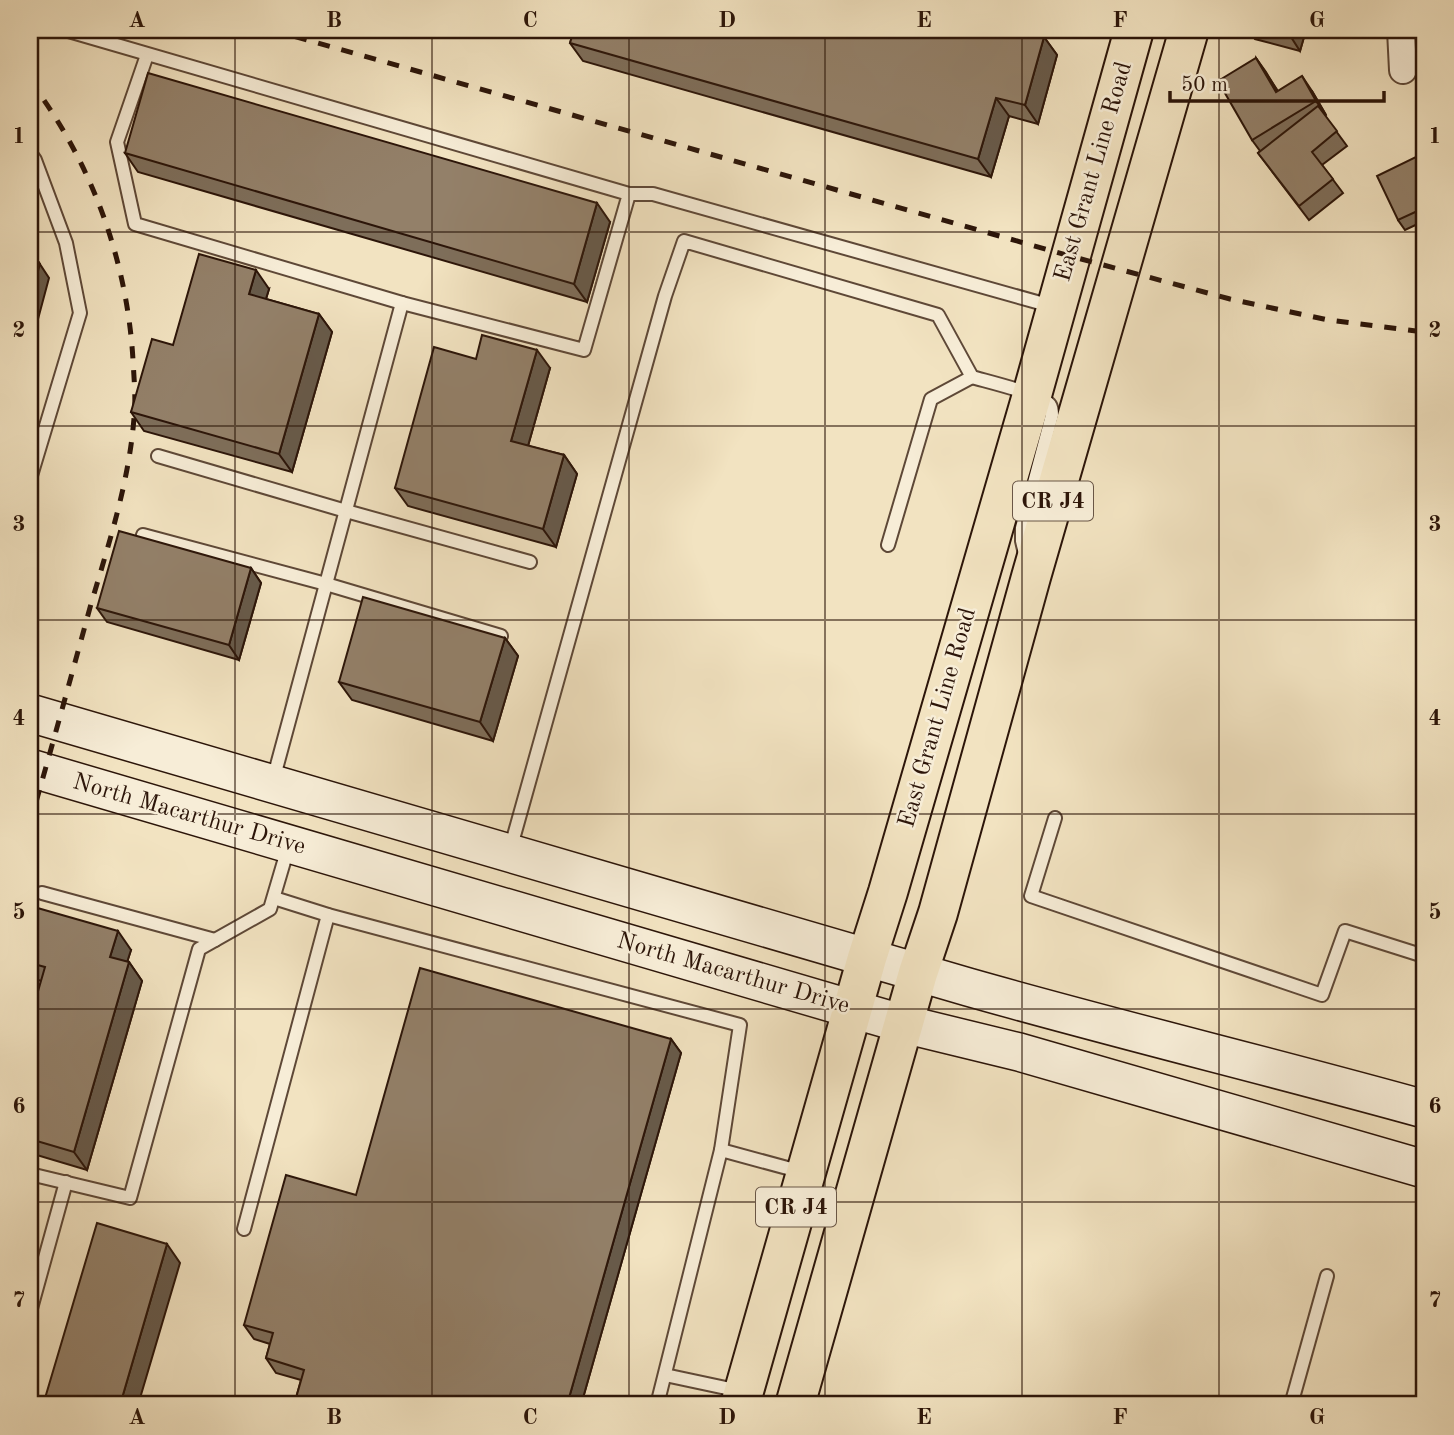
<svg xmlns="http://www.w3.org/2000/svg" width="1454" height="1435" font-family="'Old Standard TT',serif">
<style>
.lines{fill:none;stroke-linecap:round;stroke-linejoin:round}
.service-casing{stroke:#5e4837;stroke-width:16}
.minor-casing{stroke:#5e4837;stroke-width:30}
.secondary-casing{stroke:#2c1509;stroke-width:40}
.primary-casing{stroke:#2c1509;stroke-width:42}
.service{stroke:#f7edd7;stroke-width:12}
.minor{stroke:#f7edd7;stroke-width:26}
.secondary{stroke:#f7edd7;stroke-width:37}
.primary{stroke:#f2e3c1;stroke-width:38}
.rail{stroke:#2c1509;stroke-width:5;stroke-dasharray:12 12;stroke-linecap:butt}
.wall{fill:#7e6e5a;stroke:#2c1509;stroke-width:2}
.shaded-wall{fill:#675a4a;stroke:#2c1509;stroke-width:2}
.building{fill:#938069;stroke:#2c1509;stroke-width:2}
.grid{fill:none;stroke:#2c1509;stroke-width:2;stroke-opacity:0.55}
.labels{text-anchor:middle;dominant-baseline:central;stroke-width:5;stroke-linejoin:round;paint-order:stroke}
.shield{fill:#f7edd7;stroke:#695647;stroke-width:2}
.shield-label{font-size:23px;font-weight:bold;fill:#2c1509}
.street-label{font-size:24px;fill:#2c1509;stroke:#f7edd7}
.neatline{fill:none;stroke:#2c1509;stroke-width:2.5}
.grid-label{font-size:23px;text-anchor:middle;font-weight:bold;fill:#2c1509}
</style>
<rect width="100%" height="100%" fill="#f2e3c1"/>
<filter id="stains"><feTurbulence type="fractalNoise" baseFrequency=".00286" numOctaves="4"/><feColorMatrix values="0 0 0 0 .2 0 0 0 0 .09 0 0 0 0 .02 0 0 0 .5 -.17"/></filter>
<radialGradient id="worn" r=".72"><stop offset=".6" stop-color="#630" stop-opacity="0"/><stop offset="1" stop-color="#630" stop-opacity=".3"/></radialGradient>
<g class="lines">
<g class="service-casing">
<g id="service">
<polyline points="65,30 629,194 584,350 402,303 273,780"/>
<polyline points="147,55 117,142 135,224 402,303"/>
<polyline points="30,153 35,160 66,243 80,313 30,479"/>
<polyline points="629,194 653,194 1051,306"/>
<polyline points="158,456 346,511 530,562"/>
<polyline points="143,535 326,584 501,636"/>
<polyline points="888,545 931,399 972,377"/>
<polyline points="1055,818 1031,896 1322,995 1345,931 1424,956"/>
<path d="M510,850l155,-554 19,-55 254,74 34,62c13,4 73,18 78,28 2,3 2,7 2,10l-30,113v13l3,13"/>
<polyline points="42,893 215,940"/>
<polyline points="274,898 328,915 740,1025 721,1150"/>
<polyline points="30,1174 130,1198 199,949 270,909 288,848"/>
<polyline points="244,1229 328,915"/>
<polyline points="30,1312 66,1182"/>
<polyline points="665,1375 740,1391"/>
<polyline points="657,1405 721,1150 802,1172"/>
<polyline points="1291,1405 1327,1276"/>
</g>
</g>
<g class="minor-casing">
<polyline id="minor" points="1401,30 1403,70"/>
</g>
<g class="secondary-casing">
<g id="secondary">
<path d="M30,713l938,274c151,43 305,80 456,122"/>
<polyline points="30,768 852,1009 904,1024 1019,1052 1424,1169"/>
</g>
</g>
<g class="primary-casing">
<g id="primary">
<polyline points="740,1405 867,958 888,892 1032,395 1134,30"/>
<polyline points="795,1405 918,973 938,913 1031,577 1189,30"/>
</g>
</g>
<use href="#service" class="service"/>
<use href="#minor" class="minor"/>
<use href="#secondary" class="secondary"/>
<use href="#primary" class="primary"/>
<g class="rail">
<polyline points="272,30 1070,256 1230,299 1328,320 1424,332"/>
<path d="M30,81c61,80 97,178 103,279 1,19 3,39 1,58 -5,64 -25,125 -43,186 -20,73 -40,146 -61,219"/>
</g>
</g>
<g class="wall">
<polygon points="574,30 1035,30 1034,34 1044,37 1057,55 1038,124 1009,116 991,177 583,61 570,43"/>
<polygon points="1248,30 1306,30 1300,51 1255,39"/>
<polygon points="1314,30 1329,30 1328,33"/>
<polygon points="1256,58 1278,91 1312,91 1326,115 1325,116 1347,146 1322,165 1343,193 1309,220 1258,153 1260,151 1252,140"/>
<polygon points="125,153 610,222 587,302 138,172"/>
<polygon points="1424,153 1424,221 1405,230 1398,220"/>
<polygon points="269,289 266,299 319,314 332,332 292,472 144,431 131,412 173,345"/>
<polygon points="476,359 550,368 528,446 564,455 577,474 556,547 408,506 395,488"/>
<polygon points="251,568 261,583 239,660 107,622 97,608"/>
<polygon points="505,638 518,656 493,741 352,700 339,682"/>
<polygon points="30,923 131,950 127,962 129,962 142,981 87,1170 30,1153 30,1019 41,981 32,978 30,975"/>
<polygon points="671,1039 681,1053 581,1405 294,1405 301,1380 276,1373 266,1358 270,1344 254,1339 244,1325 356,1195"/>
</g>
<g class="shaded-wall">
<polygon points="1017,30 1035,30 1030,47"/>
<polygon points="1292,30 1306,30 1300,51 1291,37"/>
<polygon points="1044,37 1057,55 1038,124 1025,105"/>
<polygon points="1256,58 1266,72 1286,106 1276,92"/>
<polygon points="1302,76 1312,91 1326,115 1316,101"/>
<polygon points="996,98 1009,116 991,177 978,159"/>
<polygon points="597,203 610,222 587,302 574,284"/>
<polygon points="30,249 49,278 30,349"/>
<polygon points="256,270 269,289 262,312 249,294"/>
<polygon points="319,314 332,332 292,472 279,454"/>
<polygon points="537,350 550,368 524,460 511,441"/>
<polygon points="564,455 577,474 556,547 543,529"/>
<polygon points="251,568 261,583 239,660 229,645"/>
<polygon points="505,638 518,656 493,741 480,722"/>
<polygon points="118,931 131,950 123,975 110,957"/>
<polygon points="129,962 142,981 87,1170 74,1152"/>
<polygon points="671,1039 681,1053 581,1405 567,1405"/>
<polygon points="167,1244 180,1263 138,1405 120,1405"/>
</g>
<g class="building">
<polygon points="574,30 1020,30 1044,37 1025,105 996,98 978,159 570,43"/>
<polygon points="1262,30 1292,30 1291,37"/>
<polygon points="1256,58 1276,92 1302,76 1316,101 1252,140 1218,81"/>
<polygon points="148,73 597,203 574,284 125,153"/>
<polygon points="1318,106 1337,131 1312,152 1333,179 1299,206 1258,153"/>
<polygon points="1424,153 1424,208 1398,220 1377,176"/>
<polygon points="30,250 40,264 30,299"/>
<polygon points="199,254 256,270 249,294 319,314 279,454 131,412 152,339 173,345"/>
<polygon points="482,335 537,350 511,441 564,455 543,529 395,488 434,347 476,359"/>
<polygon points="119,531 251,568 229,645 97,608"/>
<polygon points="363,597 505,638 480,722 339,682"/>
<polygon points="34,907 118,931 110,957 129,962 74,1152 30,1139 30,1019 45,967 30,963 30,923"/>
<polygon points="420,968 671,1039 567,1405 294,1405 304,1370 266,1358 273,1333 244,1325 286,1175 356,1195"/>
<polygon points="97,1223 167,1244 120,1405 43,1405"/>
</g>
<path class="grid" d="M235,30v1375M432,30v1375M629,30v1375M825,30v1375M1022,30v1375M1219,30v1375M30,232h1394M30,426h1394M30,620h1394M30,814h1394M30,1009h1394M30,1202h1394"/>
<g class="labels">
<g class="shield">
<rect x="1013" y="481.5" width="80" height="39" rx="5"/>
<rect x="756" y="1187.5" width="80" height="39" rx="5"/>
</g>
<g class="shield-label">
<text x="1053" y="501">CR J4</text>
<text x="796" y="1207">CR J4</text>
</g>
<g class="street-label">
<text transform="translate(1094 172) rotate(-74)">East Grant Line Road</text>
<text transform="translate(938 718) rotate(-74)">East Grant Line Road</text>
<text transform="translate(189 815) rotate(16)">North Macarthur Drive</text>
<text transform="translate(733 974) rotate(16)">North Macarthur Drive</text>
</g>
</g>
<rect width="1454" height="1435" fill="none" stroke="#f2e3c1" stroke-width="77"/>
<path d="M1170 91v10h214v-10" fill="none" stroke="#2c1509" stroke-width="3.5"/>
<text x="1181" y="91" font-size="21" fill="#2c1509" stroke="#f7edd7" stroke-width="5" paint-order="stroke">50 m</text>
<rect x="38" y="38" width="1378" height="1358" class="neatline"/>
<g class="grid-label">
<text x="137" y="27">A</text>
<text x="334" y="27">B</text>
<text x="530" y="27">C</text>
<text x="727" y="27">D</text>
<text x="924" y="27">E</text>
<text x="1120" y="27">F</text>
<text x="1317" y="27">G</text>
<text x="19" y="143">1</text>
<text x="1435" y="143">1</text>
<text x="19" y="337">2</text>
<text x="1435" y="337">2</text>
<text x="19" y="531">3</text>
<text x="1435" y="531">3</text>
<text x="19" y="725">4</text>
<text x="1435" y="725">4</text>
<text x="19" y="919">5</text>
<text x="1435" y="919">5</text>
<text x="19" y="1113">6</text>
<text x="1435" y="1113">6</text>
<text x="19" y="1307">7</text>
<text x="1435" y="1307">7</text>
<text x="137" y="1424">A</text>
<text x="334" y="1424">B</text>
<text x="530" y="1424">C</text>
<text x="727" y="1424">D</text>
<text x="924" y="1424">E</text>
<text x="1120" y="1424">F</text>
<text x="1317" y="1424">G</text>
</g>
<rect width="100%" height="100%" filter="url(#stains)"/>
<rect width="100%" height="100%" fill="url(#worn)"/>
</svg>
